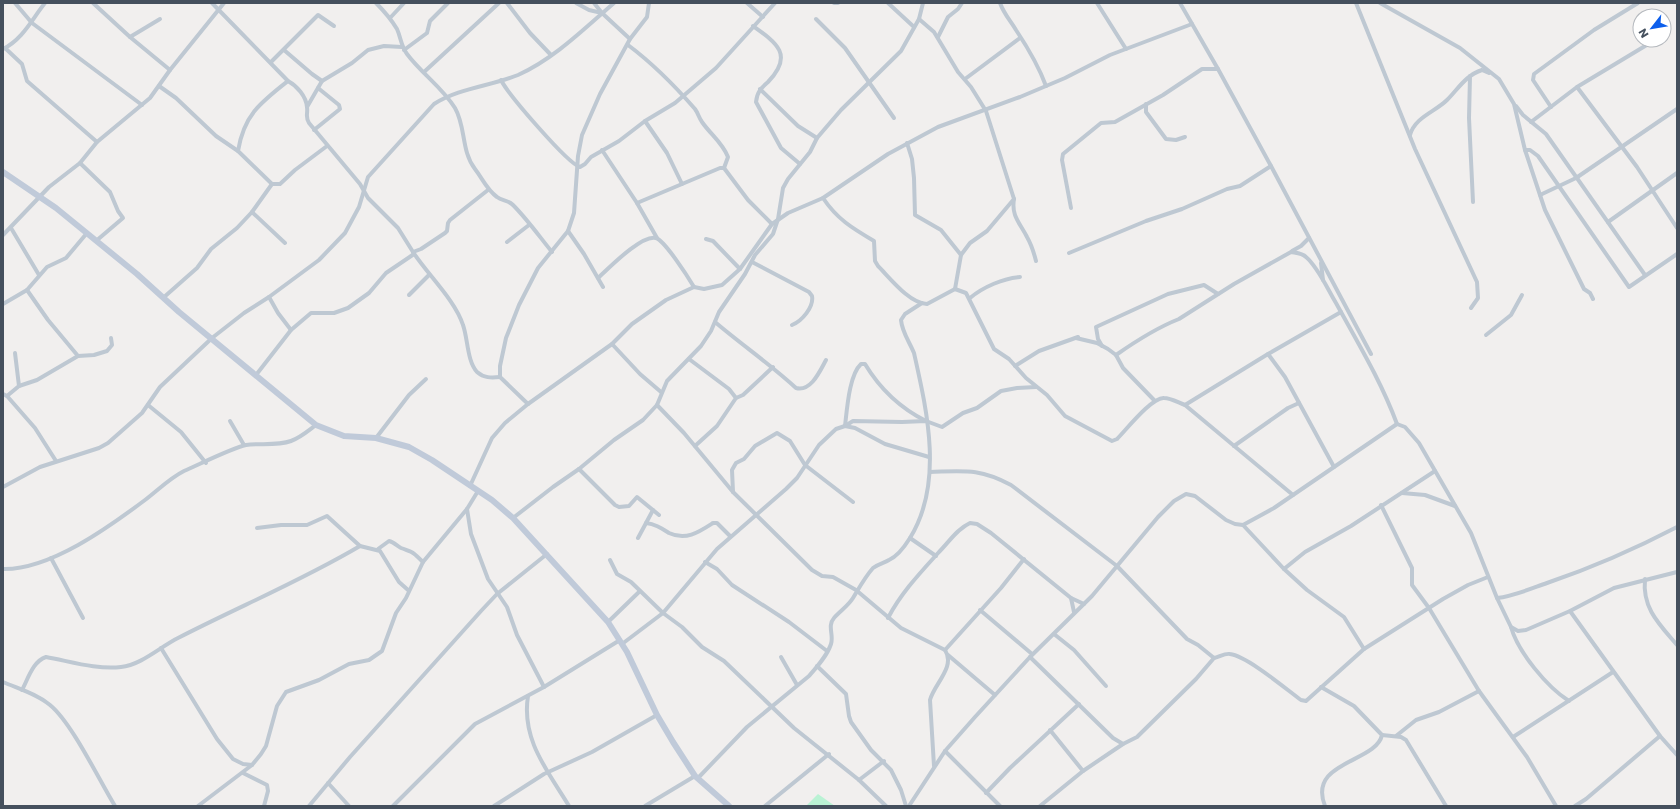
<svg xmlns="http://www.w3.org/2000/svg" width="1680" height="809" font-family="Poppins,sans-serif">
<style>
.green{fill:#baf2d4}
.lines{fill:none;stroke-linecap:round;stroke-linejoin:round}
.street{stroke:#bec8d2;stroke-width:4}
.secondary{stroke:#c0cad9;stroke-width:6}
</style>
<rect width="100%" height="100%" fill="#f1efee"/>
<polygon class="green" points="818,794 835,806 808,806 807,805"/>
<g class="lines">
<g class="street">
<polyline points="15,3 32,23 142,105"/>
<polyline points="93,3 130,37 170,70"/>
<path d="M212,3l76,78c9,5 18,15 19,26 1,7 -2,10 2,16l51,61 8,14 30,30 15,24 8,-3 24,-16 2,-2 1,-8 2,-3 38,-30"/>
<path d="M376,3c8,8 15,16 21,26 4,9 4,17 10,25 15,20 35,33 48,54 11,19 6,43 20,61 7,9 12,21 22,28 5,4 11,3 16,8 14,14 26,31 39,47"/>
<polyline points="507,3 530,33 551,55"/>
<polyline points="576,3 589,10 602,13"/>
<polyline points="594,3 602,13 630,39"/>
<polyline points="747,3 763,17"/>
<polyline points="834,3 838,3"/>
<polyline points="888,3 914,27"/>
<path d="M1000,3c4,11 10,17 16,27 12,18 23,37 30,56"/>
<polyline points="1097,3 1126,49"/>
<polyline points="1180,3 1218,69 1271,166 1371,354"/>
<polyline points="1356,3 1415,149 1477,282 1478,298 1471,308"/>
<polyline points="1380,3 1460,48 1499,79 1514,104 1525,150 1545,210 1584,289 1590,293 1593,299"/>
<polyline points="390,18 404,3"/>
<polyline points="816,19 845,48 894,118"/>
<polyline points="919,19 934,32 958,72 971,87 986,111 1014,199 987,231 970,243 961,255 955,289"/>
<path d="M753,26c24,17 41,29 15,56 -7,6 -11,10 -12,20l25,46 19,16"/>
<polyline points="1664,35 1664,34"/>
<polyline points="130,37 160,19"/>
<polyline points="938,37 948,17 958,9 962,3"/>
<path d="M628,45c24,18 47,41 67,64 3,4 4,9 7,13 9,13 20,20 26,35l-4,11"/>
<polyline points="5,48 22,64 27,81 97,142"/>
<path d="M3,49c20,-10 29,-30 42,-46"/>
<polyline points="284,50 312,74 322,81"/>
<polyline points="404,50 427,33 430,21 448,3"/>
<polyline points="271,62 318,15 334,26"/>
<polyline points="424,72 499,3"/>
<polyline points="1470,76 1469,118 1473,202"/>
<polyline points="965,79 1020,38"/>
<path d="M501,80c7,14 66,83 79,87l5,-3 6,-7 28,-16 26,-20 30,-18 41,-35 59,-65"/>
<path d="M288,81c-28,22 -44,34 -50,70l34,33h8l15,-14 32,-24"/>
<polyline points="159,86 176,98 216,136 238,151"/>
<polyline points="1577,87 1637,167 1677,228"/>
<polyline points="760,89 798,126 817,138"/>
<polyline points="1146,104 1146,112 1166,139 1176,140 1185,137"/>
<polyline points="1516,106 1523,115 1546,134 1645,275"/>
<polyline points="307,107 322,81 352,63 368,50 384,46 402,47"/>
<polyline points="1551,107 1533,80 1534,74 1594,30 1638,3"/>
<polyline points="645,121 667,153 682,184"/>
<polyline points="1531,122 1577,87 1655,40"/>
<polyline points="314,130 340,109 339,105 318,88"/>
<path d="M1410,135c5,-18 25,-23 37,-35 11,-11 19,-25 35,-30l7,3"/>
<polyline points="907,143 912,159 914,178 915,215 941,230 961,255"/>
<polyline points="602,150 637,203 657,238"/>
<polyline points="1525,150 1530,150 1538,156 1629,287 1677,254"/>
<polyline points="80,163 110,192 118,211 123,218 96,241"/>
<polyline points="1540,195 1576,178 1677,109"/>
<path d="M823,198c14,21 29,30 51,43l1,20 3,5c12,12 31,37 49,38l28,-15 11,4 28,56 15,10 17,19 21,17 18,21 47,25 5,-2c9,-9 35,-42 47,-41 7,0 15,5 21,7l108,90"/>
<path d="M1014,199c-3,17 6,24 13,38 4,7 7,16 9,24"/>
<polyline points="637,203 720,168 724,168 748,200 772,224"/>
<polyline points="1071,208 1062,160 1063,154 1101,123 1115,122 1163,95 1202,69 1218,69"/>
<polyline points="252,212 272,184"/>
<polyline points="1608,222 1677,173"/>
<polyline points="11,228 39,275"/>
<polyline points="568,231 584,254 603,287"/>
<polyline points="3,235 49,187 80,163 97,142 150,98 170,70 224,3"/>
<polyline points="706,239 713,241 740,269"/>
<polyline points="507,242 529,225"/>
<polyline points="1292,251 1301,246 1309,238"/>
<path d="M413,252c15,23 42,48 50,73 5,14 4,36 14,47 7,6 14,6 23,5"/>
<polyline points="1069,253 1146,221 1182,209 1227,189 1240,186 1271,166"/>
<path d="M752,262l57,30 3,4c2,11 -10,25 -20,29"/>
<polyline points="1321,263 1323,280"/>
<path d="M598,278c11,-10 44,-44 58,-40 9,3 32,39 38,49"/>
<polyline points="27,290 48,320 78,356"/>
<polyline points="409,295 429,275"/>
<polyline points="269,297 278,313 291,330"/>
<polyline points="163,298 197,268 211,249 237,228 252,212 285,243"/>
<path d="M970,298c13,-11 34,-20 50,-21"/>
<polyline points="3,304 27,290 47,267 66,258 87,233"/>
<path d="M715,322c27,23 55,42 81,66 15,4 24,-17 30,-28"/>
<polyline points="1486,335 1511,315 1522,295"/>
<polyline points="1076,338 1097,343 1108,349 1116,355 1123,368 1154,400"/>
<polyline points="612,344 640,374 661,392"/>
<polyline points="1102,346 1098,339 1096,327 1168,294 1204,285 1218,294"/>
<polyline points="15,353 19,386"/>
<path d="M1116,355c20,-14 40,-27 63,-36l55,-35 57,-32c5,1 11,1 15,5 12,10 22,33 30,46 22,40 45,78 61,121"/>
<polyline points="689,359 729,389 736,398 717,426 695,446"/>
<polyline points="1015,366 1039,351 1078,337"/>
<polyline points="256,375 291,330 311,313 334,313 348,308 369,293 386,273 414,254"/>
<polyline points="3,394 7,396 35,428 56,461"/>
<polyline points="7,396 19,386 37,380 78,356 94,355 107,351 112,345 111,338"/>
<polyline points="736,398 743,395 773,367"/>
<polyline points="528,404 500,377 500,366 506,338 519,305 538,268 568,231 574,213 578,156 582,135 600,94 630,39 647,17 649,3"/>
<polyline points="148,405 181,432 206,463"/>
<path d="M657,405l27,28 49,59 79,78 10,6 11,1 23,13 45,38 44,22c11,17 -11,34 -15,50l4,66"/>
<polyline points="1185,405 1268,354"/>
<polyline points="230,421 244,445"/>
<polyline points="845,426 853,421 902,422 926,421 942,427 963,413 977,408 1001,391 1017,388 1036,387"/>
<path d="M845,426c2,-16 4,-51 16,-62h4c15,25 35,44 61,57"/>
<polyline points="376,438 409,395 426,379"/>
<polyline points="1234,446 1288,408 1299,403"/>
<polyline points="1334,467 1285,377 1268,354 1341,312"/>
<polyline points="579,469 615,505 619,507 629,506 637,497 659,515"/>
<path d="M930,472c34,-1 49,-4 81,13l106,81 70,73 11,6 16,13c5,-1 11,-5 16,-4 17,2 56,35 71,46l5,1 58,-52 79,-50 25,-14 20,-8"/>
<polyline points="470,486 492,438 505,423 528,404 612,344 632,324 666,300 694,287 704,289 722,285 740,269 772,224 788,213 823,198 888,154 938,127 1020,97 1065,78 1110,55 1192,24"/>
<path d="M3,487l37,-20 59,-19 9,-5 34,-30 18,-26 52,-49 32,-25 25,-16 50,-37 26,-27 14,-26 9,-30 66,-73c25,-16 57,-18 84,-29 36,-16 67,-47 96,-72"/>
<polyline points="733,492 732,470 736,463 744,459 755,446 777,433 790,441 805,465 853,502"/>
<polyline points="1402,493 1425,495 1455,506"/>
<polyline points="1381,505 1412,568 1412,585 1429,608 1479,691 1527,757 1556,806"/>
<polyline points="467,509 471,534 488,579 507,607 517,635 544,687"/>
<polyline points="513,518 553,487 579,469 614,440 643,420 657,405 667,381 701,346 711,331 719,312 745,274 755,255 773,234 778,219 783,188 788,179 810,152 817,138 841,110 901,51 919,19 923,3"/>
<path d="M646,523c9,1 15,5 23,10 17,8 30,-1 44,-10h4l13,13"/>
<polyline points="1243,525 1284,569 1307,590 1344,617 1364,649"/>
<polyline points="257,528 281,525 307,525 327,516 360,546 380,551 399,582 408,590"/>
<polyline points="638,538 653,510"/>
<polyline points="910,538 936,556"/>
<path d="M378,549l11,-8c5,1 8,5 12,7 13,5 11,3 22,14"/>
<polyline points="51,558 83,618"/>
<polyline points="610,560 617,574 631,582 663,613 682,627 702,647 724,661 794,728 859,780 886,806"/>
<polyline points="705,562 717,569 732,585 789,622 827,651"/>
<path d="M3,569c47,1 106,-42 142,-69 13,-10 25,-22 39,-29 14,-6 48,-23 62,-26 14,-2 31,1 45,-4 9,-3 17,-10 25,-16"/>
<polyline points="1284,569 1305,552 1351,526 1435,471"/>
<path d="M1645,579c-3,29 14,45 32,66"/>
<polyline points="1071,598 1074,612"/>
<path d="M1497,598c17,-2 33,-9 50,-15 47,-16 86,-33 130,-56"/>
<polyline points="980,610 1032,654"/>
<polyline points="1570,611 1660,736 1677,755"/>
<path d="M888,618c13,-25 32,-45 51,-66 10,-10 18,-23 31,-29l7,1 14,9 80,65 13,6"/>
<polyline points="608,622 639,592"/>
<path d="M1511,627c7,25 36,60 58,74"/>
<polyline points="1054,634 1074,650 1106,686"/>
<polyline points="622,644 663,613 717,549 786,489 797,478 819,445 836,429 845,426 855,428 885,444 929,457"/>
<polyline points="161,648 217,739 233,759 243,764 252,765"/>
<polyline points="945,650 1001,588 1024,559"/>
<polyline points="948,655 995,695"/>
<polyline points="781,657 797,685"/>
<polyline points="1030,657 1113,738 1123,744"/>
<polyline points="817,666 846,694 849,716 851,722 871,750 891,770 901,790 906,806"/>
<path d="M3,682c16,7 34,12 47,23 22,18 49,75 65,101"/>
<path d="M1321,687l33,19 28,29c-6,28 -75,26 -57,71"/>
<path d="M22,690c6,-11 11,-29 24,-33 23,4 51,13 75,10 20,-2 39,-20 57,-29 60,-31 123,-57 182,-92"/>
<path d="M528,696c-7,44 20,75 41,110"/>
<polyline points="1050,730 1083,771"/>
<polyline points="1382,735 1401,737 1406,740 1446,806"/>
<polyline points="1396,736 1416,720 1439,712 1479,691"/>
<polyline points="1513,737 1613,672"/>
<polyline points="945,751 1000,806"/>
<polyline points="243,773 267,785 268,791 264,806"/>
<path d="M698,778l49,-51 62,-51c8,-9 18,-20 22,-32 3,-9 -4,-18 3,-26 6,-7 14,-12 19,-20 6,-10 12,-21 20,-30 5,-4 11,-5 16,-8 9,-4 16,-14 21,-22 34,-55 17,-127 4,-185 -5,-12 -12,-21 -13,-33l4,-6 17,-11"/>
<polyline points="859,780 884,761"/>
<polyline points="328,783 349,806"/>
<polyline points="986,793 1010,768 1079,704"/>
<polyline points="198,806 252,765 261,754 266,746 277,706 286,692 319,680 349,664 369,660 382,651 396,613 406,598 423,562 467,509 478,491"/>
<polyline points="309,806 350,757 481,611 497,594 547,554"/>
<polyline points="393,806 475,724 544,687 620,640"/>
<polyline points="494,806 544,774 592,752 657,715"/>
<polyline points="645,806 695,776"/>
<polyline points="765,806 829,754"/>
<polyline points="909,806 945,751 975,717 1030,657 1092,596 1158,517 1174,501 1186,494 1195,496 1226,520 1235,524 1243,525 1274,508 1397,424 1405,427 1419,443 1471,533 1497,598 1511,627 1518,631 1526,630 1570,611 1614,588 1677,572"/>
<polyline points="1040,806 1083,771 1123,744 1137,737 1196,679 1214,658"/>
<polyline points="1575,806 1586,799 1660,736"/>
</g>
<polyline class="secondary" points="3,172 56,208 137,274 179,312 316,425 344,436 376,438 409,447 432,460 492,500 513,518 608,622 627,652 657,715 673,742 695,776 729,806"/>
</g>
<rect width="1680" height="809" fill="none" stroke="#45505d" stroke-width="8"/>
<g transform="translate(1652 28) rotate(239)"><circle r="19" fill="#ffffff" stroke="#b5b9be"/>
<path d="M0-3L7 15L0 10L-7 15Z" fill="#0d5fec"/>
<text y="-6" font-size="11" font-weight="bold" text-anchor="middle" fill="#45505d">N</text>
</g>
</svg>
